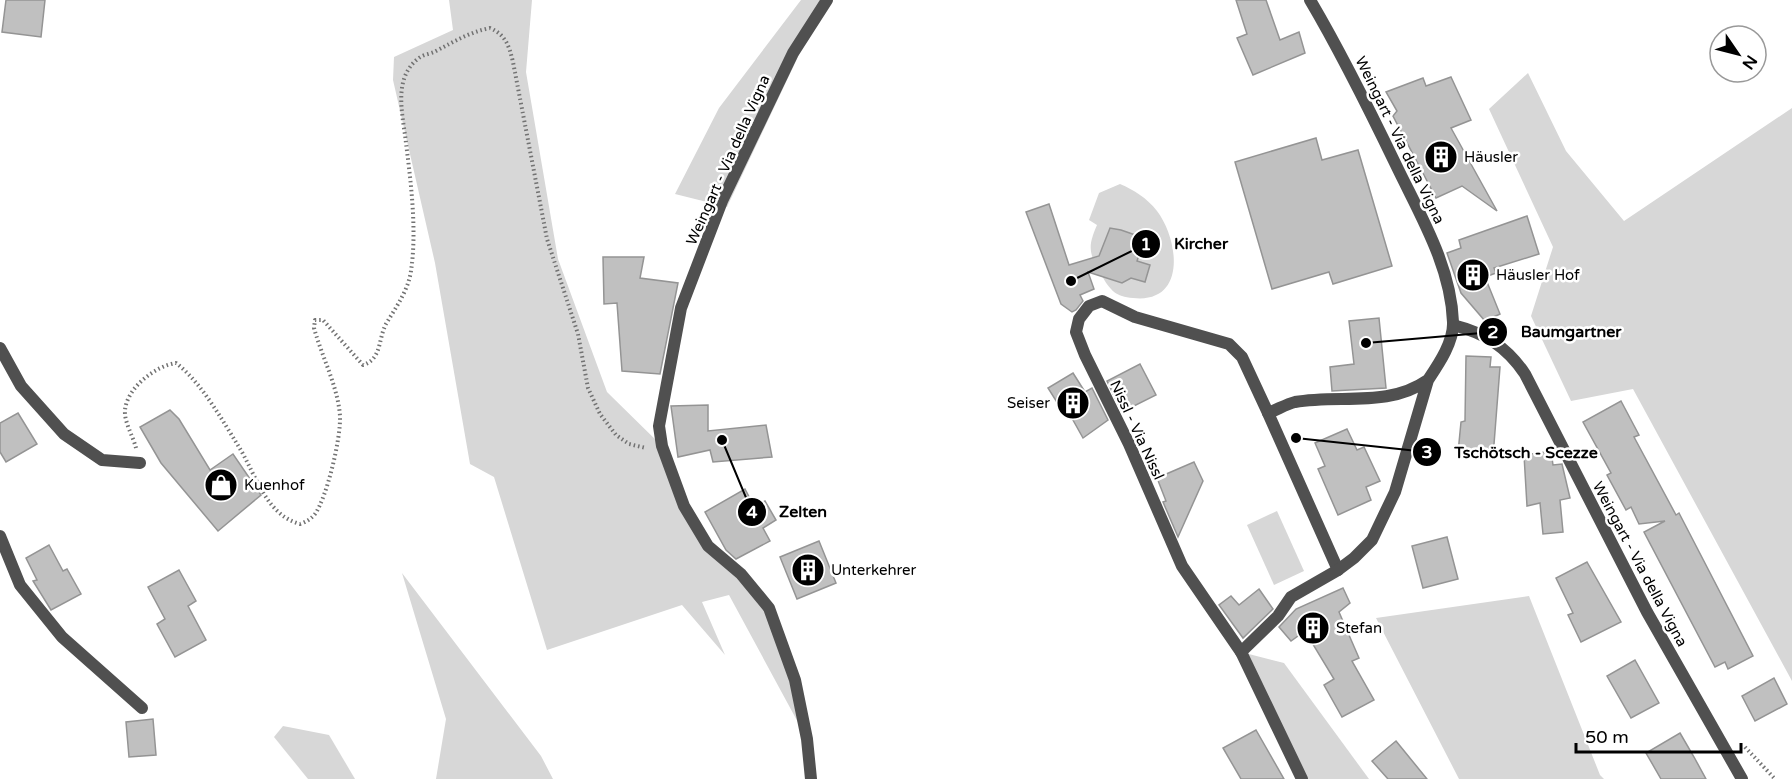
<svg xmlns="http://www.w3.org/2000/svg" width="1792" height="779" font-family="'Varela Round',sans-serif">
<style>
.green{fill:#d7d7d7}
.building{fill:#c0c0c0;stroke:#949494;stroke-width:1.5}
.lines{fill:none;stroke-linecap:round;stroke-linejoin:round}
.path{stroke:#727272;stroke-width:4;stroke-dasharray:1.5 3;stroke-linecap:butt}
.lane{stroke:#505050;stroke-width:12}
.street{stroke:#505050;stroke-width:12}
.labels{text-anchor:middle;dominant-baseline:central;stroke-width:5;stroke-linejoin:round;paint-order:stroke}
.street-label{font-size:15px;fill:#000;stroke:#fff}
.poi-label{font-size:15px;fill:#000;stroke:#fff;text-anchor:start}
.leader{fill:none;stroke:#000;stroke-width:2}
.callout-dot{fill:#000;stroke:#fff;stroke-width:2}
.mark-label{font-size:18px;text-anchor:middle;font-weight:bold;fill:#fff}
.callout-label{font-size:16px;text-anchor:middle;font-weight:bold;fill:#000;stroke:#fff;stroke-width:5;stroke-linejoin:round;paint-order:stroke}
</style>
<rect width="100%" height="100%" fill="#fff"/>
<g class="green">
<polygon points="449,0 532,0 526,72 558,259 607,392 662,446 708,546 769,608 807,739 729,595 702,602 725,655 682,605 547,650 494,477 470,464 435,263 393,80 394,57 453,30"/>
<polygon points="801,0 833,0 805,42 727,207 675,194 719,108"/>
<polygon points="1528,73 1566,151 1624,221 1792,108 1792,681 1633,389 1571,401 1531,316 1553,247 1489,109"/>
<path d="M1120,184c14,6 27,14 37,27 22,29 30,93 -24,87 -17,-1 -23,-8 -31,-22 -13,-22 -15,-28 -5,-51l-8,-5 10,-27z"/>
<polygon points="1277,511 1304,571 1274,585 1247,525"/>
<polygon points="402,573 541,756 553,779 436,779 446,719"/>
<polygon points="1529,596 1600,775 1604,779 1459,779 1376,618"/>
<polygon points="1241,652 1284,663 1369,779 1302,779"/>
<polygon points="283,726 329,735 355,779 308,779 274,737"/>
</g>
<g class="building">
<polygon points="6,0 45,0 41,37 2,32"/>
<polygon points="1236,0 1266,0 1280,40 1299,32 1305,53 1253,75 1237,38 1247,34"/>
<polygon points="1451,77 1471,120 1451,128 1497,211 1462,186 1436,198 1393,116 1397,111 1386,92 1423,78 1426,86"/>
<polygon points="1316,138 1322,160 1358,150 1392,266 1333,284 1329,272 1272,289 1235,162"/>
<polygon points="1049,204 1069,265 1099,256 1110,228 1121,230 1144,238 1137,261 1150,265 1145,282 1131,278 1122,283 1088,272 1094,289 1080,295 1083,301 1076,310 1072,312 1061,304 1026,212"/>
<polygon points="1527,216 1539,254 1494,268 1496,273 1485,277 1500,314 1485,321 1461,293 1447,253 1461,248 1459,240"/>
<polygon points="603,257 644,257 640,278 678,283 660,374 622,371 617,303 604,304"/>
<polygon points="1379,318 1386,388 1332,391 1330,367 1354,364 1349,321"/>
<polygon points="1466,356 1491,357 1490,367 1500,367 1493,457 1469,458 1468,453 1458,453 1461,422 1465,421"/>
<polygon points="1140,364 1156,395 1122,412 1107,381"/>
<polygon points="1073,373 1085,392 1092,388 1108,420 1083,438 1069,413 1065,415 1048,388"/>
<polygon points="1621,401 1639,435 1634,437 1676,515 1679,513 1753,656 1728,669 1725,662 1715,667 1644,532 1665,521 1639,524 1631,507 1626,510 1607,475 1611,473 1583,422"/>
<polygon points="708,405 708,431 766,425 772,457 713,462 710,450 678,457 671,406"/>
<polygon points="170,410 179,419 210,470 233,454 261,495 218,531 161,463 140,427"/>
<polygon points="18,413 37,444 6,462 0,452 0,423"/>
<polygon points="1347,429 1357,450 1364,447 1380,481 1366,487 1371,500 1338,515 1318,469 1325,466 1315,443"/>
<polygon points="1551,451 1553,465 1562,464 1570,498 1560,500 1563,532 1543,534 1540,503 1527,506 1524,455"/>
<polygon points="1194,462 1203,481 1178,537 1163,502 1166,501 1157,478"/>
<polygon points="745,489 754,506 765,501 776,520 763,528 770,541 736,559 726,550 705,512"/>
<polygon points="1447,537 1458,579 1423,588 1412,546"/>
<polygon points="819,541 836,583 797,599 780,557"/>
<polygon points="49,545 63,571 67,569 81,594 51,610 33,581 37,580 26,558"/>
<polygon points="1587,562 1621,622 1581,642 1568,615 1573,613 1556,578"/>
<polygon points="179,570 196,601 188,606 206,640 175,657 157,624 165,619 148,587"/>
<polygon points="1343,588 1350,603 1339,612 1359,658 1352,661 1374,700 1342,717 1324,685 1334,679 1305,631 1291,641 1279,627 1296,609"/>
<polygon points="1259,589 1273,609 1243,638 1219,605 1231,596 1239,605"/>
<polygon points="1635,660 1659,703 1631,718 1607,676"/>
<polygon points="1774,678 1787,704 1755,721 1742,696"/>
<polygon points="153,719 156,755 129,757 126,722"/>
<polygon points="1256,730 1284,779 1241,779 1223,748"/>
<polygon points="1680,733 1694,757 1706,779 1661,779 1646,753"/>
<polygon points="1396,741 1427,779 1388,779 1372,761"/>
</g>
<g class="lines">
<g class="path">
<path d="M136,448c-3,-12 -12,-26 -11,-38 2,-22 30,-44 51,-47 26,20 46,57 63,84 17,28 27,68 61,77 6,-2 11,-5 15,-10 12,-17 26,-76 25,-98 -2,-29 -18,-59 -26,-88l1,-8h8l40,45c19,-6 15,-26 23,-41 10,-17 22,-33 25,-53 6,-40 0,-88 -5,-128 -3,-28 -14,-65 13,-85 5,-4 12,-4 17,-7 19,-10 34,-19 54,-23 16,7 19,18 23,34l34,177 31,95 10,54 12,26 16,21 13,9 17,4"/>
<polyline points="1745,747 1775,779"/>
</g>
<g class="lane">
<polyline points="0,348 21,386 64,434 102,460 140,463"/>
<polyline points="1268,413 1338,570"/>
<polyline points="0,536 20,585 62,637 142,708"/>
<polyline points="1241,652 1302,779"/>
</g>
<g class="street">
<path d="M1310,0c32,54 59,109 86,165 24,50 55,101 57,157 1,20 -15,43 -25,58l-33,112 -23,48 -18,18 -16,12 -47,27 -13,19 -37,36 -59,-86 -53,-122 -44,-89 -9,-23 3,-13 10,-13 13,-5 33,16 94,27 13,13 26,56c9,-3 18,-9 27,-11 45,-8 93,6 133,-22"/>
<path d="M1453,325c32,8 54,22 72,49l122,238 95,167"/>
<polyline points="811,779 807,739 795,680 769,608 741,574 708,546 684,506 662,446 659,426 681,308 722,201 793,53 827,0"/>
</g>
</g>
<defs>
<g id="building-disc" transform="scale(1.725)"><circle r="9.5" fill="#000" stroke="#fff"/><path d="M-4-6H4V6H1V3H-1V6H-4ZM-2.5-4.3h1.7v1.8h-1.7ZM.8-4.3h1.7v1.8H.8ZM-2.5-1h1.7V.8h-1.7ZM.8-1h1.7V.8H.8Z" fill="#fff"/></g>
<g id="shop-disc" transform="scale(1.725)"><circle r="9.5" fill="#000" stroke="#fff"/><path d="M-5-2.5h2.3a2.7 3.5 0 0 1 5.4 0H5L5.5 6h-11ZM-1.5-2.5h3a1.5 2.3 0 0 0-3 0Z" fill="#fff"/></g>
</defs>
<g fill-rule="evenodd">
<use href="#building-disc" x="1441" y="157"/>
<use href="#building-disc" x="1473" y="275"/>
<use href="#building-disc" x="1073" y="403"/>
<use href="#shop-disc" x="221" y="485"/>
<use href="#building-disc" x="808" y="570"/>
<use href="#building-disc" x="1313" y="628"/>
</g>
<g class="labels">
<g class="street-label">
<text transform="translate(1400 140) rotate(64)">Weingart - Via della Vigna</text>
<text transform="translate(728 160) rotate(-66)">Weingart - Via della Vigna</text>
<text transform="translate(1137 430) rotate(65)">Nissl - Via Nissl</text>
<text transform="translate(1640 564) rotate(62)">Weingart - Via della Vigna</text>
</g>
<g class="poi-label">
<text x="1464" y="157">Häusler</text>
<text x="1496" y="275">Häusler Hof</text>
<text x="1050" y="403" text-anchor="end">Seiser</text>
<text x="244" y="485">Kuenhof</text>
<text x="831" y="570">Unterkehrer</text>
<text x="1336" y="628">Stefan</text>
</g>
</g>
<path class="leader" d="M1071 281L1146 244M1366 343L1493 332M1296 438L1427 452M722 440L752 512"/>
<g class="callout-dot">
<circle cx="1071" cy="281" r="6"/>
<circle cx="1366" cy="343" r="6"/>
<circle cx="1296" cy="438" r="6"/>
<circle cx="722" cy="440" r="6"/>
<circle cx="1146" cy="244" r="15"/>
<circle cx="1493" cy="332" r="15"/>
<circle cx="1427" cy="452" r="15"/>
<circle cx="752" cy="512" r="15"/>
</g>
<g class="mark-label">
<text x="1146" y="250">1</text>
<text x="1493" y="338">2</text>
<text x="1427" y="458">3</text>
<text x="752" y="518">4</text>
</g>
<g class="callout-label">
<text x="1201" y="249">Kircher</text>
<text x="1571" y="337">Baumgartner</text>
<text x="1526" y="458">Tschötsch - Scezze</text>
<text x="803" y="517">Zelten</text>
</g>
<g transform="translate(1738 54) rotate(125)"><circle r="28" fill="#ffffff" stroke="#999999" stroke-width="1.5"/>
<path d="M0-4.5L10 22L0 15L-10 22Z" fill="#000000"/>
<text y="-9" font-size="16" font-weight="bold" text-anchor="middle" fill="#000000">N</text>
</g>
<path d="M1576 743v9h165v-9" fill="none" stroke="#000000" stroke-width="3"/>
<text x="1585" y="743" font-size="18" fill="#000000" stroke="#ffffff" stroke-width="4.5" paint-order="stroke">50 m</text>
</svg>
